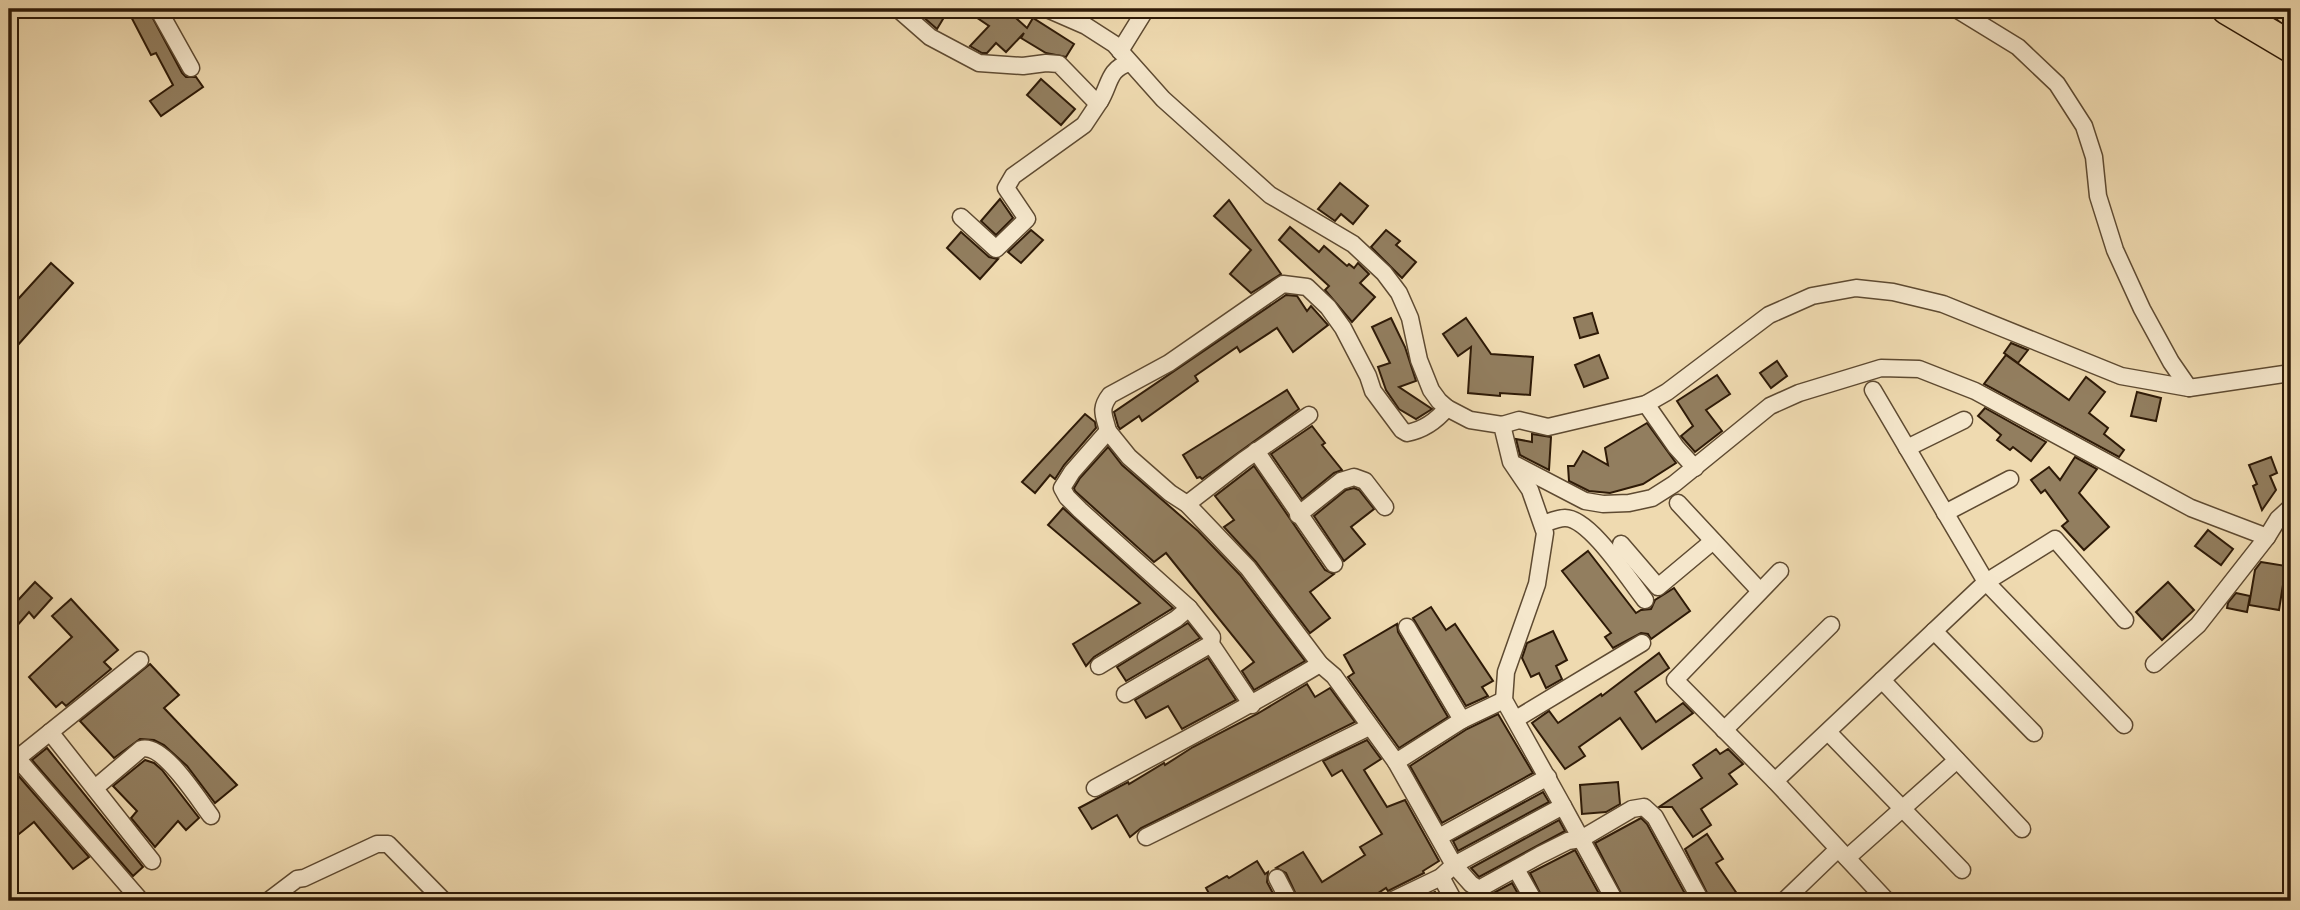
<svg xmlns="http://www.w3.org/2000/svg" width="2300" height="910" font-family="'Old Standard TT',serif">
<style>
.building{fill:#927e5f;stroke:#2e1a07;stroke-width:2}
.lines{fill:none;stroke-linecap:round;stroke-linejoin:round}
.street-casing{stroke:#5e4a31;stroke-width:19}
.highway-casing{stroke:#2e1a07;stroke-width:33}
.street{stroke:#f5e7cc;stroke-width:16}
.highway{stroke:#efdab0;stroke-width:30}
</style>
<rect width="100%" height="100%" fill="#efdab0"/>
<filter id="stains"><feTurbulence type="fractalNoise" baseFrequency=".00286" numOctaves="4"/><feColorMatrix values="0 0 0 0 .2 0 0 0 0 .09 0 0 0 0 .02 0 0 0 .5 -.17"/></filter>
<radialGradient id="worn" r=".72"><stop offset=".6" stop-color="#630" stop-opacity="0"/><stop offset="1" stop-color="#630" stop-opacity=".3"/></radialGradient>
<g class="building">
<polygon points="127,9 148,9 182,73 186,77 196,77 203,87 161,116 150,101 173,85 156,53 151,55"/>
<polygon points="914,9 949,9 937,29"/>
<polygon points="964,9 1006,9 1027,28 1033,18 1074,44 1066,57 1046,53 1021,38 1024,33 1006,52 996,43 987,53 982,53 970,46 989,26"/>
<polygon points="1041,79 1075,109 1061,125 1027,95"/>
<polygon points="1340,183 1368,206 1353,224 1341,214 1335,221 1318,209"/>
<polygon points="1000,199 1013,218 996,235 981,221"/>
<polygon points="1229,200 1281,274 1251,293 1230,274 1251,250 1214,216"/>
<polygon points="1290,227 1319,252 1324,246 1347,266 1349,264 1354,268 1358,263 1369,274 1360,283 1375,297 1352,322 1325,290 1329,286 1279,240"/>
<polygon points="1031,230 1043,240 1021,263 1008,252"/>
<polygon points="1386,230 1400,241 1396,245 1416,262 1402,278 1371,247"/>
<polygon points="961,232 989,257 998,259 980,279 947,248"/>
<polygon points="51,263 73,283 9,355 9,309"/>
<polygon points="1286,295 1297,296 1307,311 1311,306 1328,325 1293,352 1277,328 1240,352 1237,347 1195,376 1198,381 1142,421 1139,416 1120,429 1118,426 1114,412"/>
<polygon points="1592,313 1598,333 1580,338 1574,318"/>
<polygon points="1391,318 1405,347 1416,381 1399,387 1432,409 1416,419 1399,409 1386,390 1378,367 1390,363 1372,327"/>
<polygon points="1466,318 1491,354 1533,357 1530,395 1500,393 1500,396 1468,393 1471,347 1458,356 1443,334"/>
<polygon points="2011,343 2028,350 2018,363 2004,353"/>
<polygon points="1599,355 1608,378 1584,387 1575,365"/>
<polygon points="2006,355 2069,400 2086,377 2105,392 2089,413 2108,428 2104,434 2124,450 2119,457 1984,384"/>
<polygon points="1777,361 1787,376 1771,388 1760,373"/>
<polygon points="1717,375 1730,394 1706,410 1722,431 1695,452 1681,436 1693,426 1677,401"/>
<polygon points="1287,390 1299,409 1202,479 1200,477 1197,478 1183,455"/>
<polygon points="2137,392 2161,398 2156,421 2131,416"/>
<polygon points="1985,408 2046,442 2031,461 2013,447 2010,450 1997,440 2001,435 1978,416"/>
<polygon points="1085,414 1095,422 1096,428 1064,465 1055,479 1050,475 1035,493 1022,482"/>
<polygon points="1647,423 1676,463 1643,484 1610,493 1589,491 1569,481 1568,466 1574,466 1583,451 1608,465 1605,448"/>
<polygon points="1312,426 1325,443 1322,445 1342,470 1334,473 1302,499 1271,454"/>
<polygon points="1532,434 1551,437 1549,470 1520,455 1516,439 1532,442"/>
<polygon points="1108,447 1122,465 1198,531 1240,575 1305,661 1254,690 1242,671 1254,662 1166,553 1154,562 1075,491 1074,488 1080,478"/>
<polygon points="2075,457 2097,469 2079,493 2109,527 2084,550 2062,526 2068,521 2045,490 2041,493 2031,480 2049,467 2060,480"/>
<polygon points="2271,457 2277,473 2270,476 2276,490 2262,510 2253,486 2257,484 2249,465"/>
<polygon points="1254,466 1325,570 1334,574 1310,592 1330,618 1310,633 1256,562 1224,527 1234,520 1215,496"/>
<polygon points="1354,488 1359,490 1374,509 1351,527 1365,544 1344,561 1314,516 1346,490"/>
<polygon points="1063,508 1173,608 1094,657 1086,666 1073,644 1140,603 1048,525"/>
<polygon points="2208,530 2233,549 2221,565 2195,546"/>
<polygon points="1588,551 1636,613 1641,610 1651,609 1655,600 1674,588 1690,611 1651,639 1648,634 1641,633 1613,648 1605,637 1611,633 1562,571"/>
<polygon points="2261,562 2286,566 2279,610 2249,605 2255,570"/>
<polygon points="35,582 52,598 34,618 29,612 9,635 9,610"/>
<polygon points="2168,582 2194,610 2162,640 2136,612"/>
<polygon points="2236,593 2250,596 2247,612 2227,608 2228,603"/>
<polygon points="71,599 118,650 104,662 111,669 66,706 62,702 56,707 29,677 72,637 52,616"/>
<polygon points="1431,607 1446,630 1455,624 1493,681 1482,687 1488,696 1466,706 1413,618"/>
<polygon points="1188,623 1200,638 1126,681 1117,667"/>
<polygon points="1397,624 1398,632 1448,717 1399,748 1348,677 1354,673 1344,655"/>
<polygon points="1553,631 1567,660 1556,666 1562,679 1546,688 1539,673 1531,677 1522,658 1527,643"/>
<polygon points="1659,653 1669,668 1635,692 1656,722 1683,703 1693,713 1642,749 1620,718 1579,747 1585,756 1565,769 1532,723 1549,711 1558,723 1601,694 1602,696"/>
<polygon points="1208,658 1236,700 1182,729 1168,706 1146,718 1135,700"/>
<polygon points="150,664 179,695 164,708 237,785 215,803 187,766 164,745 154,740 140,739 114,758 80,721"/>
<polygon points="1307,684 1315,697 1330,688 1355,722 1141,828 1130,837 1117,815 1092,829 1079,808 1128,782 1129,784 1164,763 1165,765 1193,747 1257,714"/>
<polygon points="1498,714 1533,773 1442,823 1410,766 1467,729"/>
<polygon points="1367,740 1381,759 1364,770 1387,807 1405,800 1439,861 1423,871 1424,873 1388,891 1386,888 1366,901 1299,901 1286,873 1276,868 1303,852 1322,882 1365,855 1360,847 1382,834 1342,770 1332,776 1323,761"/>
<polygon points="47,748 143,867 133,876 32,760"/>
<polygon points="1716,749 1720,754 1728,749 1743,764 1729,774 1737,784 1701,809 1711,825 1693,837 1672,807 1659,807 1702,778 1693,765"/>
<polygon points="145,760 154,763 162,770 199,818 186,830 178,821 155,847 131,818 137,811 113,786"/>
<polygon points="16,773 89,857 73,869 34,822 9,842 9,779"/>
<polygon points="1618,782 1620,804 1606,812 1582,814 1580,785"/>
<polygon points="1543,792 1549,802 1458,851 1453,841"/>
<polygon points="1641,818 1647,824 1689,901 1625,901 1595,843"/>
<polygon points="1559,820 1565,831 1479,877 1471,868"/>
<polygon points="1707,834 1723,859 1716,863 1742,901 1711,901 1685,849"/>
<polygon points="1575,850 1603,901 1544,901 1530,873"/>
<polygon points="1257,861 1265,874 1268,872 1267,882 1277,901 1213,901 1206,888 1227,876 1229,878"/>
<polygon points="1512,883 1522,901 1485,901 1484,898"/>
<polygon points="1435,892 1440,901 1415,901"/>
</g>
<g class="lines">
<g class="street-casing">
<g id="street">
<polyline points="158,9 191,68"/>
<path d="M898,9l32,28 49,26 44,3 23,-3 13,1 36,37h5c10,-16 8,-32 29,-38"/>
<polyline points="1047,9 1086,26 1114,44 1163,99 1270,195 1353,244 1384,273 1399,293 1410,318 1419,360 1431,390 1439,401 1447,408 1470,420 1502,425 1511,462 1530,490 1545,533 1537,584 1506,672 1504,700 1563,806 1454,865 1441,877 1391,901"/>
<polyline points="1956,9 2018,47 2057,84 2084,126 2094,157 2098,196 2115,250 2142,309 2171,362 2189,388"/>
<polyline points="1120,51 1146,9"/>
<polyline points="961,217 996,249 1027,219 1006,188 1013,176 1084,125 1100,101"/>
<polyline points="1873,390 1986,582 2124,725"/>
<polyline points="1646,404 1676,447 1695,468"/>
<polyline points="1502,425 1519,420 1548,427 1646,404 1667,392 1769,315 1812,296 1856,288 1893,292 1943,304 2121,376 2189,388 2291,373"/>
<path d="M1108,431c-4,-16 -9,-22 2,-36l59,-32 114,-79 24,3 21,20 15,21 25,48 5,15 29,39 5,3c16,-3 30,-13 40,-25"/>
<polyline points="1907,448 1964,420"/>
<polyline points="1256,451 1334,564"/>
<polyline points="1516,465 1585,501 1603,504 1629,503 1652,498 1674,484 1770,406 1799,393 1881,368 1919,369 1975,391 2191,508 2267,537"/>
<polyline points="1678,503 1760,591"/>
<polyline points="1187,504 1244,460 1309,415"/>
<polyline points="1945,513 2010,479"/>
<polyline points="1298,515 1341,481 1354,477 1365,481 1385,507"/>
<path d="M1543,524c6,-2 15,-6 22,-6 25,0 64,62 80,82"/>
<polyline points="1621,544 1658,587 1713,541"/>
<polyline points="1780,571 1675,680 1775,781 1887,901"/>
<polyline points="1189,608 1080,510 1067,497 1062,488 1072,472 1108,431 1129,457 1170,493 1187,504 1248,568 1320,664 1334,676 1396,762 1462,720 1504,700"/>
<polyline points="1407,627 1462,720"/>
<polyline points="1934,631 2034,733"/>
<polyline points="2154,664 2198,625 2267,537 2278,519 2291,507"/>
<polyline points="1099,666 1176,619 1189,608 1212,637 1211,644 1252,705"/>
<polyline points="1882,680 2022,829"/>
<polyline points="1125,694 1211,644"/>
<polyline points="1516,719 1642,643"/>
<polyline points="1724,730 1831,625"/>
<polyline points="50,732 152,861"/>
<polyline points="1828,732 1962,870"/>
<polyline points="17,758 141,901"/>
<polyline points="1396,762 1454,865 1471,884 1479,889 1540,855 1568,841 1581,839 1632,809 1644,807 1655,817 1701,901"/>
<polyline points="9,765 140,660"/>
<polyline points="1775,781 1986,582 2055,539 2125,620"/>
<path d="M95,788l46,-39c22,-7 57,50 70,67"/>
<path d="M1095,788c75,-41 152,-80 225,-124"/>
<polyline points="1563,806 1615,901"/>
<polyline points="1146,837 1369,727"/>
<polyline points="1439,837 1548,777"/>
<polyline points="1847,858 1957,760"/>
<polyline points="1516,869 1534,901"/>
<polyline points="1441,877 1454,901"/>
<polyline points="1277,878 1289,901"/>
<polyline points="268,901 297,879 304,878 377,844 388,844 444,901"/>
<polyline points="1784,901 1838,849"/>
</g>
</g>
<g class="highway-casing">
<g id="highway">
<polyline points="2227,9 2291,47"/>
<polyline points="2289,9 2291,10"/>
</g>
</g>
<use href="#street" class="street"/>
<use href="#highway" class="highway"/>
</g>
<rect width="2300" height="910" fill="none" stroke="#efdab0" stroke-width="35"/>
<rect x="10" y="10" width="2279" height="889" fill="none" stroke="#2e1a07" stroke-width="3.5"/>
<rect x="18" y="18" width="2265" height="875" fill="none" stroke="#2e1a07" stroke-width="2"/>
<rect width="100%" height="100%" filter="url(#stains)"/>
<rect width="100%" height="100%" fill="url(#worn)"/>
</svg>
